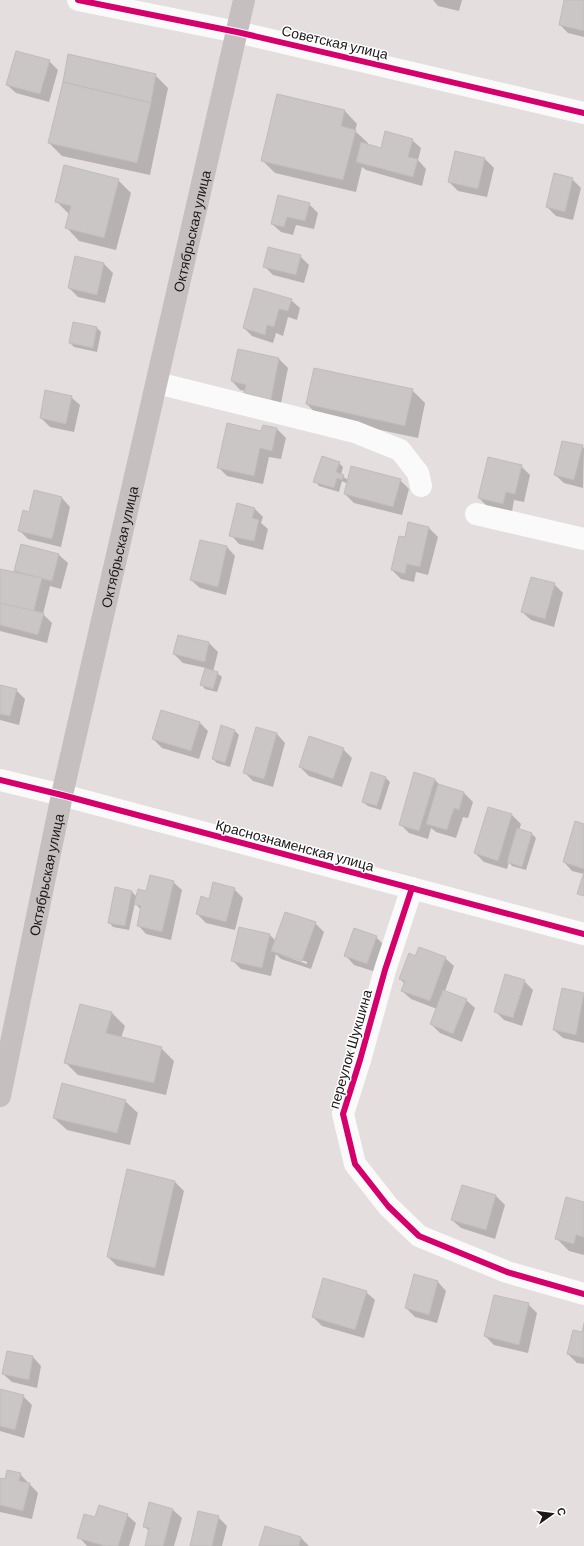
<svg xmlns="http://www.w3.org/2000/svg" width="584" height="1546" font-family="Barlow,sans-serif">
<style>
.shadow{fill:#0003;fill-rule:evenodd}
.building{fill:#cac6c5;stroke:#c0bcbb}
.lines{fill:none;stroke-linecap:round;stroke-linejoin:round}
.street{stroke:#fbfafa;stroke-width:22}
.secondary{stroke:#c5c0bf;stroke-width:22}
.cycleway-casing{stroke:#fff;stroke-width:8}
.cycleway{stroke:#d6006c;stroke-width:6}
.labels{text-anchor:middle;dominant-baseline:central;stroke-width:3;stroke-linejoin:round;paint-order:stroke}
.street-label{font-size:14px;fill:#1b1818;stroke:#fff}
</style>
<rect width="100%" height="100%" fill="#e4dfde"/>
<g class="shadow">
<polygon points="433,0 462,0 459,11 438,6"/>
<polygon points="565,0 584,0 584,37 568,33 560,25"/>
<polygon points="69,55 155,75 168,88 150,175 62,156 49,143"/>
<polygon points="49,61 58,70 49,102 16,93 7,85"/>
<polygon points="345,111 357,124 355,131 368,143 368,145 382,149 412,140 421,148 418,160 426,169 422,186 366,170 362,167 356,192 275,173 262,160"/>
<polygon points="456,152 485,159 494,168 487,197 458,191 449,182"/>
<polygon points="572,179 581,188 573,220 556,216 547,207"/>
<polygon points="118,180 131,193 116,250 79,241 67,228 69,214 56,201"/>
<polygon points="309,204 318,213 314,229 296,225 293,235 281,232 272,224"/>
<polygon points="300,256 309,265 304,283 273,275 264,266"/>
<polygon points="76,258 104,264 113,273 105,303 78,297 69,288"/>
<polygon points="291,300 300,308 297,320 288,317 283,336 276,333 273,343 252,336 244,328"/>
<polygon points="74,323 97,328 101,332 97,352 74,347 70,343"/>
<polygon points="238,350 279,359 288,368 280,408 254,402 245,393 245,391 240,390 232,381"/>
<polygon points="412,390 425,403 418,438 319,417 307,404"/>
<polygon points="71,397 80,405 74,432 50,427 41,418"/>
<polygon points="277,429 286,438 281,459 269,457 263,484 227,476 219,468 262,432"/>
<polygon points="582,446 584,448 583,488 564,483 555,475"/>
<polygon points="339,463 343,467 341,475 349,481 400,480 409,489 402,515 354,503 345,494 348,484 342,481 339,492 319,486 315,481"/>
<polygon points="521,466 530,475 524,502 514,500 512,512 488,507 479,498"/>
<polygon points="62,498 70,507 61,547 28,539 19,530 29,513"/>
<polygon points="254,508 263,517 261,523 268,529 263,550 239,544 231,535"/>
<polygon points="429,528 438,537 428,575 416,572 414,582 401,579 392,570"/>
<polygon points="22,545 59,555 68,563 61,589 50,586 43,614 52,623 47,643 0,631 0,569 15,572"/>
<polygon points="227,547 235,556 226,595 200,588 191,580"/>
<polygon points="554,584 563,593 554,627 531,620 522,612"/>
<polygon points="179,636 209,643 218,652 213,672 217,673 222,677 217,692 205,689 201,684 206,668 183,663 174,654"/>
<polygon points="0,686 16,690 25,699 19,725 0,720"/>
<polygon points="199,722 208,731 199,759 162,748 153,739"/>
<polygon points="234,730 239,735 230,767 217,763 213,759"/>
<polygon points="277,734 285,743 273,787 253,781 244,772"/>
<polygon points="343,749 352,758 342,787 309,776 300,767"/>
<polygon points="385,777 390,782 381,810 368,806 363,802"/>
<polygon points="434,779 440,785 464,793 473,802 468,818 463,817 456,838 436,832 431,828 428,839 409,833 400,824"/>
<polygon points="489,808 512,815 521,824 519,830 532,834 536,838 526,870 512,866 509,862 507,869 484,862 475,853"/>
<polygon points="584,825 584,874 572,871 564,862"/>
<polygon points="173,882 182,890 171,940 146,934 138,925 141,910 135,903 129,930 113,927 109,922 116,889 132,892 137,897"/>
<polygon points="234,889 243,898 235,930 206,923 197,914 210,900"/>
<path d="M315,923l9,9 -13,37 -30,-10 -5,-5 -5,22 -30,-7 -9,-9 8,-32 30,7 6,6zM282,953l25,9v2l-25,-9z"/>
<polygon points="376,937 385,946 376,972 354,965 346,956"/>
<polygon points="416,957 445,958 454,966 445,991 466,1000 475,1008 462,1042 440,1033 431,1024 437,1009 411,999 402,991 405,984 400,979"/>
<polygon points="524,981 533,990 522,1026 504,1020 495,1011"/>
<polygon points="563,990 584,994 584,1043 563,1038 554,1030"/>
<polygon points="81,1005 112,1013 125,1026 121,1038 161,1048 174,1061 166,1095 78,1075 65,1062"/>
<polygon points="125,1101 138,1113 130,1145 67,1130 54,1118"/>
<polygon points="127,1170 175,1182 184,1191 164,1276 117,1266 108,1257"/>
<polygon points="462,1186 496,1196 505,1205 495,1239 461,1228 452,1220"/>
<polygon points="584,1203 584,1255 569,1251 556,1238"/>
<polygon points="438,1282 446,1291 437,1323 415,1317 406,1308"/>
<polygon points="366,1292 375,1300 364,1338 322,1326 313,1317"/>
<polygon points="528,1304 537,1313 528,1353 494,1345 485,1336"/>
<polygon points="584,1328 584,1364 577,1363 568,1354 583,1334"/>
<polygon points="33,1357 41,1366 37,1388 12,1382 3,1374"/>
<polygon points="0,1390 23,1396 32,1405 24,1438 0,1431"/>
<polygon points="20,1474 38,1493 32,1519 0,1512 0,1479 5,1480"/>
<polygon points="150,1503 173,1510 182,1518 174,1546 146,1546 150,1532 144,1526"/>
<polygon points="127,1515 136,1523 129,1546 87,1546 79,1537 95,1518"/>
<polygon points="218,1517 227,1526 222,1546 191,1546"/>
<polygon points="301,1538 309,1546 260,1546"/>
</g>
<g class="building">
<polygon points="564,0 584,0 584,31 559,25"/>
<polygon points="16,51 50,60 40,94 6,85"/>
<polygon points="68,54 156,74 151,103 63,82"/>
<polygon points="63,82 151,103 137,163 48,143"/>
<polygon points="277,94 345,110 341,126 356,130 343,180 261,161"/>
<polygon points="385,131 413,139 408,157 418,159 413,177 356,162 361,142 381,148"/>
<polygon points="455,151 485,158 478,189 448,182"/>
<polygon points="64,165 119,179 104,238 65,228 71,206 55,202"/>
<polygon points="554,173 573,178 565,212 546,207"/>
<polygon points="278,195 310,203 305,221 287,217 284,227 271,224"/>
<polygon points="268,247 301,255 296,275 263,267"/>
<polygon points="75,256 104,263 97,295 68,288"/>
<polygon points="254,288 292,299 288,311 279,309 274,327 267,325 265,335 243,328"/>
<polygon points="73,322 97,327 93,348 69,343"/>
<polygon points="238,349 279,358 271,400 244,393 246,385 231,381"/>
<polygon points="314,368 413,389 405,426 306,404"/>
<polygon points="45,390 72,396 66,424 40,418"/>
<polygon points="227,423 261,431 263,425 277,428 272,451 260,448 254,476 217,468"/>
<polygon points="562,441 583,445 574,480 554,475"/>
<polygon points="322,456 340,462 336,472 344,475 342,480 337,478 334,488 313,482"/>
<polygon points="488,457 522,465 515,494 506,492 503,504 478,498"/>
<polygon points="351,466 401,479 393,507 344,494"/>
<polygon points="34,490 62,497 52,539 18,531 23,510 29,512"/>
<polygon points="237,503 255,508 252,518 259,520 254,541 229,536"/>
<polygon points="408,522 429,527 420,567 407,564 405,574 391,570 399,536 405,537"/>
<polygon points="200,540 227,546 218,587 190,580"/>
<polygon points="21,544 59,554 52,581 14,571"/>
<polygon points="0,569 42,578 33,614 0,605"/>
<polygon points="531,577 555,583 545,619 521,612"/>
<polygon points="0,603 44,613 38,635 0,625"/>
<polygon points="178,635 209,642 205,662 173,654"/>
<polygon points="205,668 218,672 213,689 200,685"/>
<polygon points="0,685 17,689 10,716 0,714"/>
<polygon points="161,710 200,722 191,751 152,739"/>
<polygon points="221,725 235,730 225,763 212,759"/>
<polygon points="256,727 277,733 264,779 243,773"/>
<polygon points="309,736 344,748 333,779 299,767"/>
<polygon points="371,772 386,777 377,806 362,802"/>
<polygon points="414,772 435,779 419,831 399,825"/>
<polygon points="438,784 464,792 459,810 454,808 447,830 426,824"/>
<polygon points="488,807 512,814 498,861 474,853"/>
<polygon points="575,821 584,824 584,869 563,862"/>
<polygon points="517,828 532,833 522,867 507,862"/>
<polygon points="584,872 584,896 577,894"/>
<polygon points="150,875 174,881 162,932 137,926 141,906 134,904 138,889 146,891"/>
<polygon points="213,882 235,888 226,922 196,914 201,896 209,899"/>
<polygon points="115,887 132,891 125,926 108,923"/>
<polygon points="285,912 316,922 302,961 271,951"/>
<polygon points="239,927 270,934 262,968 231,961"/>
<polygon points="354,928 377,936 367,964 344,956"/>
<polygon points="419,947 446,957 430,1001 401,991 405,981 399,979 409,953 415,956"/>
<polygon points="505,974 525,980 513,1018 494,1012"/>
<polygon points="562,988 584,993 576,1035 553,1030"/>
<polygon points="443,990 467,999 453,1034 430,1024"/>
<polygon points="80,1004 112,1012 106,1033 162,1047 154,1083 64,1063"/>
<polygon points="62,1083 126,1100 117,1133 53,1118"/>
<polygon points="127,1169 175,1181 155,1268 107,1257"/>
<polygon points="462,1185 496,1195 486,1230 451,1220"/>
<polygon points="566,1197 584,1202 584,1237 576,1235 574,1244 555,1239"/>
<polygon points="414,1274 438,1281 429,1315 405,1308"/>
<polygon points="323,1278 367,1291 355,1330 312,1317"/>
<polygon points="494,1295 529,1303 519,1345 484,1336"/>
<polygon points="584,1323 584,1358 567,1354 573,1330 582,1332"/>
<polygon points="7,1351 33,1356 29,1380 2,1374"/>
<polygon points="0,1389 24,1395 15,1430 0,1426"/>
<polygon points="7,1470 21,1473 19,1481 30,1483 23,1511 0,1505 0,1478 5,1479"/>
<polygon points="149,1502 173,1509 163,1546 145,1546 149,1528 143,1527"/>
<polygon points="99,1505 128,1514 118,1546 105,1546 77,1538 84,1514 95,1517"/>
<polygon points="198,1511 219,1516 212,1546 190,1546"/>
<polygon points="265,1526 301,1537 299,1546 259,1546"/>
</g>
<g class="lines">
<g class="street">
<polyline points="78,0 237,32 584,113"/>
<polyline points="157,383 355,432 400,450 418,473 421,486"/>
<polyline points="476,514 584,539"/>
<polyline points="0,780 62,795 584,934"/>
<polyline points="412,888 385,970 360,1060 343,1114 355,1164 388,1206 419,1236 507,1272 584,1294"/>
</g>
<path class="secondary" id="s1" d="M0,1096l62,-301 182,-795"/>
<g class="cycleway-casing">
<g id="cycleway">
<polyline points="78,0 237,32 584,113"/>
<polyline points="0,780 62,795 584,934"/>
<polyline points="412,888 385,970 360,1060 343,1114 355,1164 388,1206 419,1236 507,1272 584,1294"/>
</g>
</g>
<use href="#cycleway" class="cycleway"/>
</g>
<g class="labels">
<g class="street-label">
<text transform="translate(335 42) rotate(13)">Советская улица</text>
<text stroke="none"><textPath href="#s1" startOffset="886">Октябрьская улица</textPath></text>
<text stroke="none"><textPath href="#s1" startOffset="562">Октябрьская улица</textPath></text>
<text transform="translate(295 845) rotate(15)">Краснознаменская улица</text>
<text stroke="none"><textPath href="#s1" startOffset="226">Октябрьская улица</textPath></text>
<text transform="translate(350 1049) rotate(-74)">переулок Шукшина</text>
</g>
</g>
<g transform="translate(552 1514) rotate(76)" stroke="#ffffff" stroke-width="3" paint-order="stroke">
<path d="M0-3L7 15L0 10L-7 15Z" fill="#1b1818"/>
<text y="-6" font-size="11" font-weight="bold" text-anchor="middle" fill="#1b1818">С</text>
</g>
</svg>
